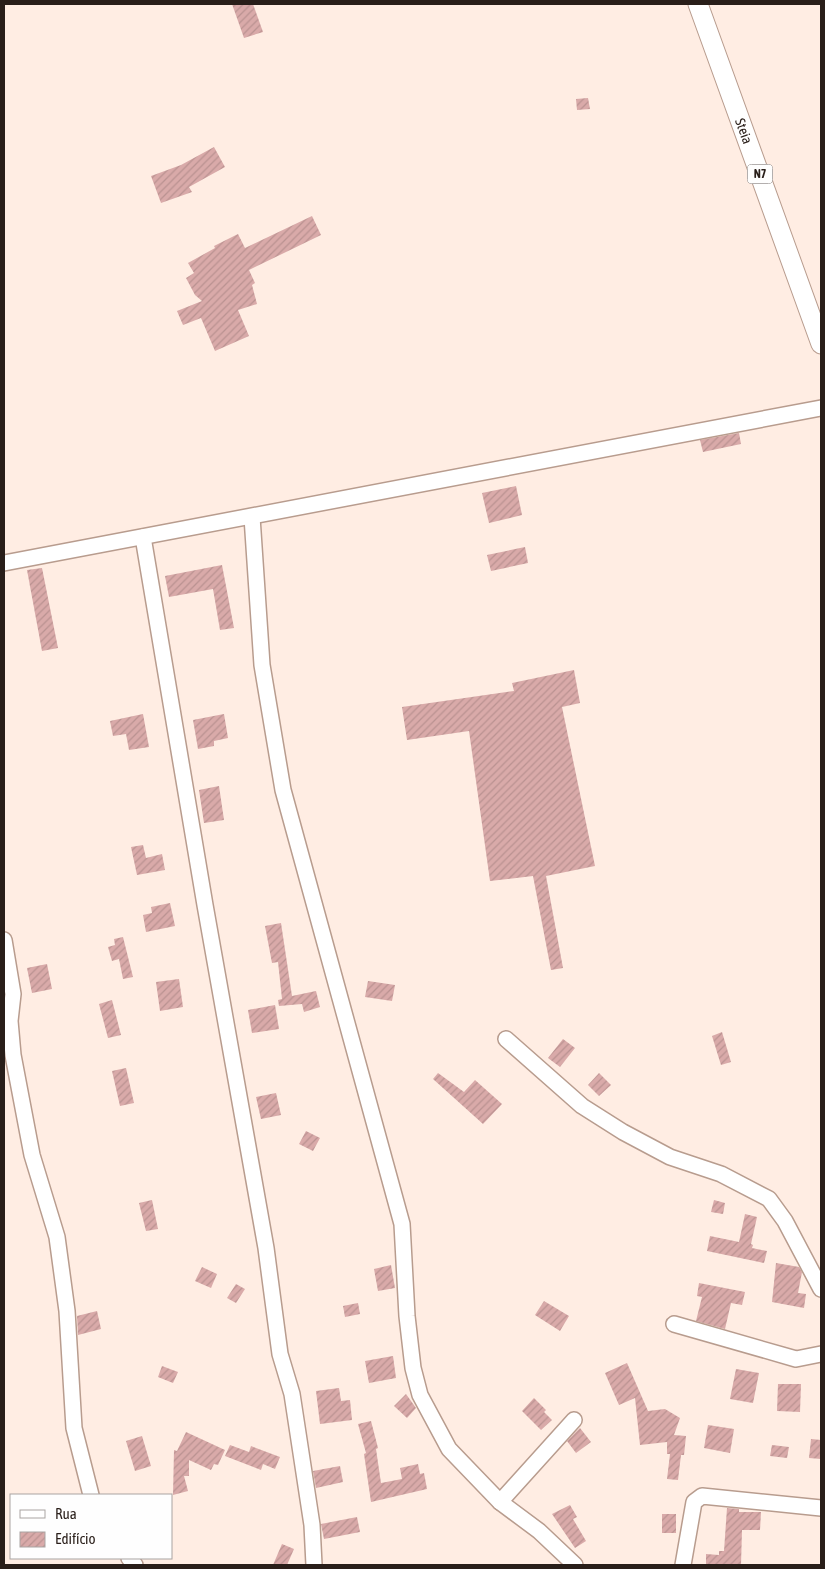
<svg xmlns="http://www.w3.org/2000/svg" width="825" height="1569" font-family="'Asap Condensed',sans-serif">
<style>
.building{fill:url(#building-hatch)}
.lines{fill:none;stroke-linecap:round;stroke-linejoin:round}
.minor-casing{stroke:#b89c8e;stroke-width:18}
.major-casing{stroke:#b89c8e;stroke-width:21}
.minor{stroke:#fff;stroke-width:15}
.major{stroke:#fff;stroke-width:19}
.labels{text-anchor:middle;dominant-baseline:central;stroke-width:4.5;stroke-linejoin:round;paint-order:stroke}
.shield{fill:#fefefe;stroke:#69615e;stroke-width:1}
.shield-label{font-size:12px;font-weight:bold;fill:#291e19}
.street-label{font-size:14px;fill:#291e19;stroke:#fefefe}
</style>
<defs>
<pattern id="building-hatch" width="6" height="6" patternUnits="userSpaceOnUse" patternTransform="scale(1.25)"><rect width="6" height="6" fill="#d9aaa9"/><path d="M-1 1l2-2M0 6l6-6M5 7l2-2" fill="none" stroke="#ba9291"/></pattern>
</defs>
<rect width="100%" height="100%" fill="#ffede3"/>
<g class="building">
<polygon points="232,4 253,4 263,32 244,38"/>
<polygon points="588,98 590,109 577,110 576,99"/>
<polygon points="214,147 225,167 189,187 192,192 161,203 151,176 181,165"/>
<polygon points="312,216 321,235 249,270 255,283 252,285 257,304 238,310 249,336 215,351 201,318 183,325 177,311 202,301 195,295 186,278 194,273 188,263 215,248 214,246 238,234 245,248"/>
<polygon points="739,433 741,444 703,452 700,440"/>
<polygon points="516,486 522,515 489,523 482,493"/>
<polygon points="525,547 528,563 491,571 487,555"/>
<polygon points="222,565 234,628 220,630 213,589 169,597 165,576"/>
<polygon points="42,568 58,648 42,651 27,570"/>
<polygon points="574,670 580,703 562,707 595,866 546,876 563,968 551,970 533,876 490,881 469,731 407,740 402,707 514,691 512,683"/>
<polygon points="143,714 149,747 129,750 126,734 113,736 110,721"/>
<polygon points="224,714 228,738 214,741 214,746 198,749 193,720"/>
<polygon points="219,786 224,820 204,823 199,790"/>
<polygon points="143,845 146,858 162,854 165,870 137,875 131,847"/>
<polygon points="170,903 175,926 146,932 143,915 152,913 151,907"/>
<polygon points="281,923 292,996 316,991 320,1007 304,1012 302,1004 279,1006 278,1000 282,999 278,962 272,963 265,926"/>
<polygon points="123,937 133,977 123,979 119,959 112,961 108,947 115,945 114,939"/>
<polygon points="47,964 52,989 32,993 27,968"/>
<polygon points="179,979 183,1007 160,1011 156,982"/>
<polygon points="368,981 395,985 392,1001 365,997"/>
<polygon points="112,1000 121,1035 108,1038 99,1004"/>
<polygon points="275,1005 279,1029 252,1033 248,1010"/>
<polygon points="722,1032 731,1062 721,1065 712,1036"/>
<polygon points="563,1039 575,1048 560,1067 548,1058"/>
<polygon points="126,1068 134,1103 120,1106 112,1071"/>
<polygon points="438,1073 464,1092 475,1080 502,1104 483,1124 433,1079"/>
<polygon points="599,1073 611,1085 599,1096 588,1085"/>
<polygon points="276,1093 281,1115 261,1119 256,1097"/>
<polygon points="306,1131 320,1138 313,1151 299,1144"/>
<polygon points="152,1200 158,1229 146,1231 139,1203"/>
<polygon points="714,1200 725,1203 723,1214 711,1212"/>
<polygon points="745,1214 757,1217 751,1244 753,1245 752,1248 767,1251 764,1263 707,1251 710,1236 739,1242"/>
<polygon points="776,1263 799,1267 802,1272 798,1293 806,1294 804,1308 772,1302"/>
<polygon points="391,1265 395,1288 378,1291 374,1269"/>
<polygon points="202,1267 217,1274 211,1288 195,1281"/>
<polygon points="699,1283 745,1292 742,1305 731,1303 725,1329 696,1321 702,1297 697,1296"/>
<polygon points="236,1284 245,1289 236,1303 227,1298"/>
<polygon points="544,1301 569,1316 560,1331 535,1315"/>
<polygon points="358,1303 360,1314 345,1317 343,1306"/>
<polygon points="97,1311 101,1329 78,1335 77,1316"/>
<polygon points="393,1356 396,1378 369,1383 365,1361"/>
<polygon points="627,1363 648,1411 665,1409 680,1418 674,1435 686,1436 684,1455 681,1455 678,1480 667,1479 670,1454 667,1454 667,1442 640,1445 635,1398 619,1405 605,1373"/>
<polygon points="162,1366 178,1372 173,1383 158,1377"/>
<polygon points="736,1369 759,1373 753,1403 730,1399"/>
<polygon points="778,1384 801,1384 800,1412 777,1411"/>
<polygon points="339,1388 341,1401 350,1400 352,1420 320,1424 316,1391"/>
<polygon points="406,1394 416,1408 407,1418 394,1406"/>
<polygon points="534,1398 546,1410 544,1412 552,1420 541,1430 522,1411"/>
<polygon points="371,1421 378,1448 376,1449 381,1483 402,1479 400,1468 418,1464 420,1474 424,1473 427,1489 371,1502 364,1454 366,1453 358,1424"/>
<polygon points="708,1425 734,1429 730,1453 704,1448"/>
<polygon points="580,1428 591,1442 576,1453 567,1441"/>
<polygon points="186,1432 225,1450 218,1465 214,1464 211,1470 189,1460 189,1476 184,1476 188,1491 173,1495 174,1450 177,1451"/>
<polygon points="142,1436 151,1466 135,1471 126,1441"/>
<polygon points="811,1439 821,1440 821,1459 809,1458"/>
<polygon points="230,1445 249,1452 251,1446 280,1457 275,1469 263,1464 261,1470 225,1456"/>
<polygon points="772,1445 789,1447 787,1458 770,1456"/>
<polygon points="340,1466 343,1482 316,1488 313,1471"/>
<polygon points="570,1505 577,1517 573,1519 586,1541 575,1548 552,1514"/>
<polygon points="727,1508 739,1509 739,1512 761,1512 760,1530 742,1530 741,1565 706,1565 706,1554 719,1555 719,1551 724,1551"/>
<rect x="662" y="1514" width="14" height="19"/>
<polygon points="357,1517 360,1532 324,1539 321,1524"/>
<polygon points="282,1544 294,1549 287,1565 273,1565"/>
</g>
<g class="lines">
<g class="minor-casing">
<g id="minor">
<polyline points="252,517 262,665 283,790 402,1224 407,1316 413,1368 420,1395 449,1449 500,1502 539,1531 575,1565"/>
<polyline points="143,537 205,905 266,1248 280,1354 292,1394 312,1525 314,1565"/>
<polyline points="4,563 821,408"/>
<polyline points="4,940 13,994 10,1021 13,1055 32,1155 57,1237 67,1311 74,1428 91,1495"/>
<polyline points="506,1039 582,1106 623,1132 670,1157 721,1174 769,1199 785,1221 821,1289"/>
<polyline points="674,1324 796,1359 821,1354"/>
<polyline points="500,1502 574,1420"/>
<polyline points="129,1558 135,1565"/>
<polyline points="683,1565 694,1502 702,1496 821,1508"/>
</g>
</g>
<g class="major-casing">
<g id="major">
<path id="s1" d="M698,4l123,340"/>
</g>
</g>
<use href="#minor" class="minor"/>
<use href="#major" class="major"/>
</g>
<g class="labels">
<rect class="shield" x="747.5" y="164.5" width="25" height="19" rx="4"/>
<g class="shield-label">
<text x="760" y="174">N7</text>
</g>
<g class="street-label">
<text stroke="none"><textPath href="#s1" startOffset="135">Steia</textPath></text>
</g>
</g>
<rect width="825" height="1569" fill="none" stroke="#291e19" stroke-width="10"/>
<rect x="10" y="1494" width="162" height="65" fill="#fefefe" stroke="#a9a4a2"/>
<rect x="20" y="1510" width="25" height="8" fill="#ffffff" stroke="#a9a4a2"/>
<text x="55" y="1519" font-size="15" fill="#291e19">Rua</text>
<rect x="20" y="1532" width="25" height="15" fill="url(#building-hatch)" stroke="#a9a4a2"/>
<text x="55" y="1544" font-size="15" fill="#291e19">Edifício</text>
</svg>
